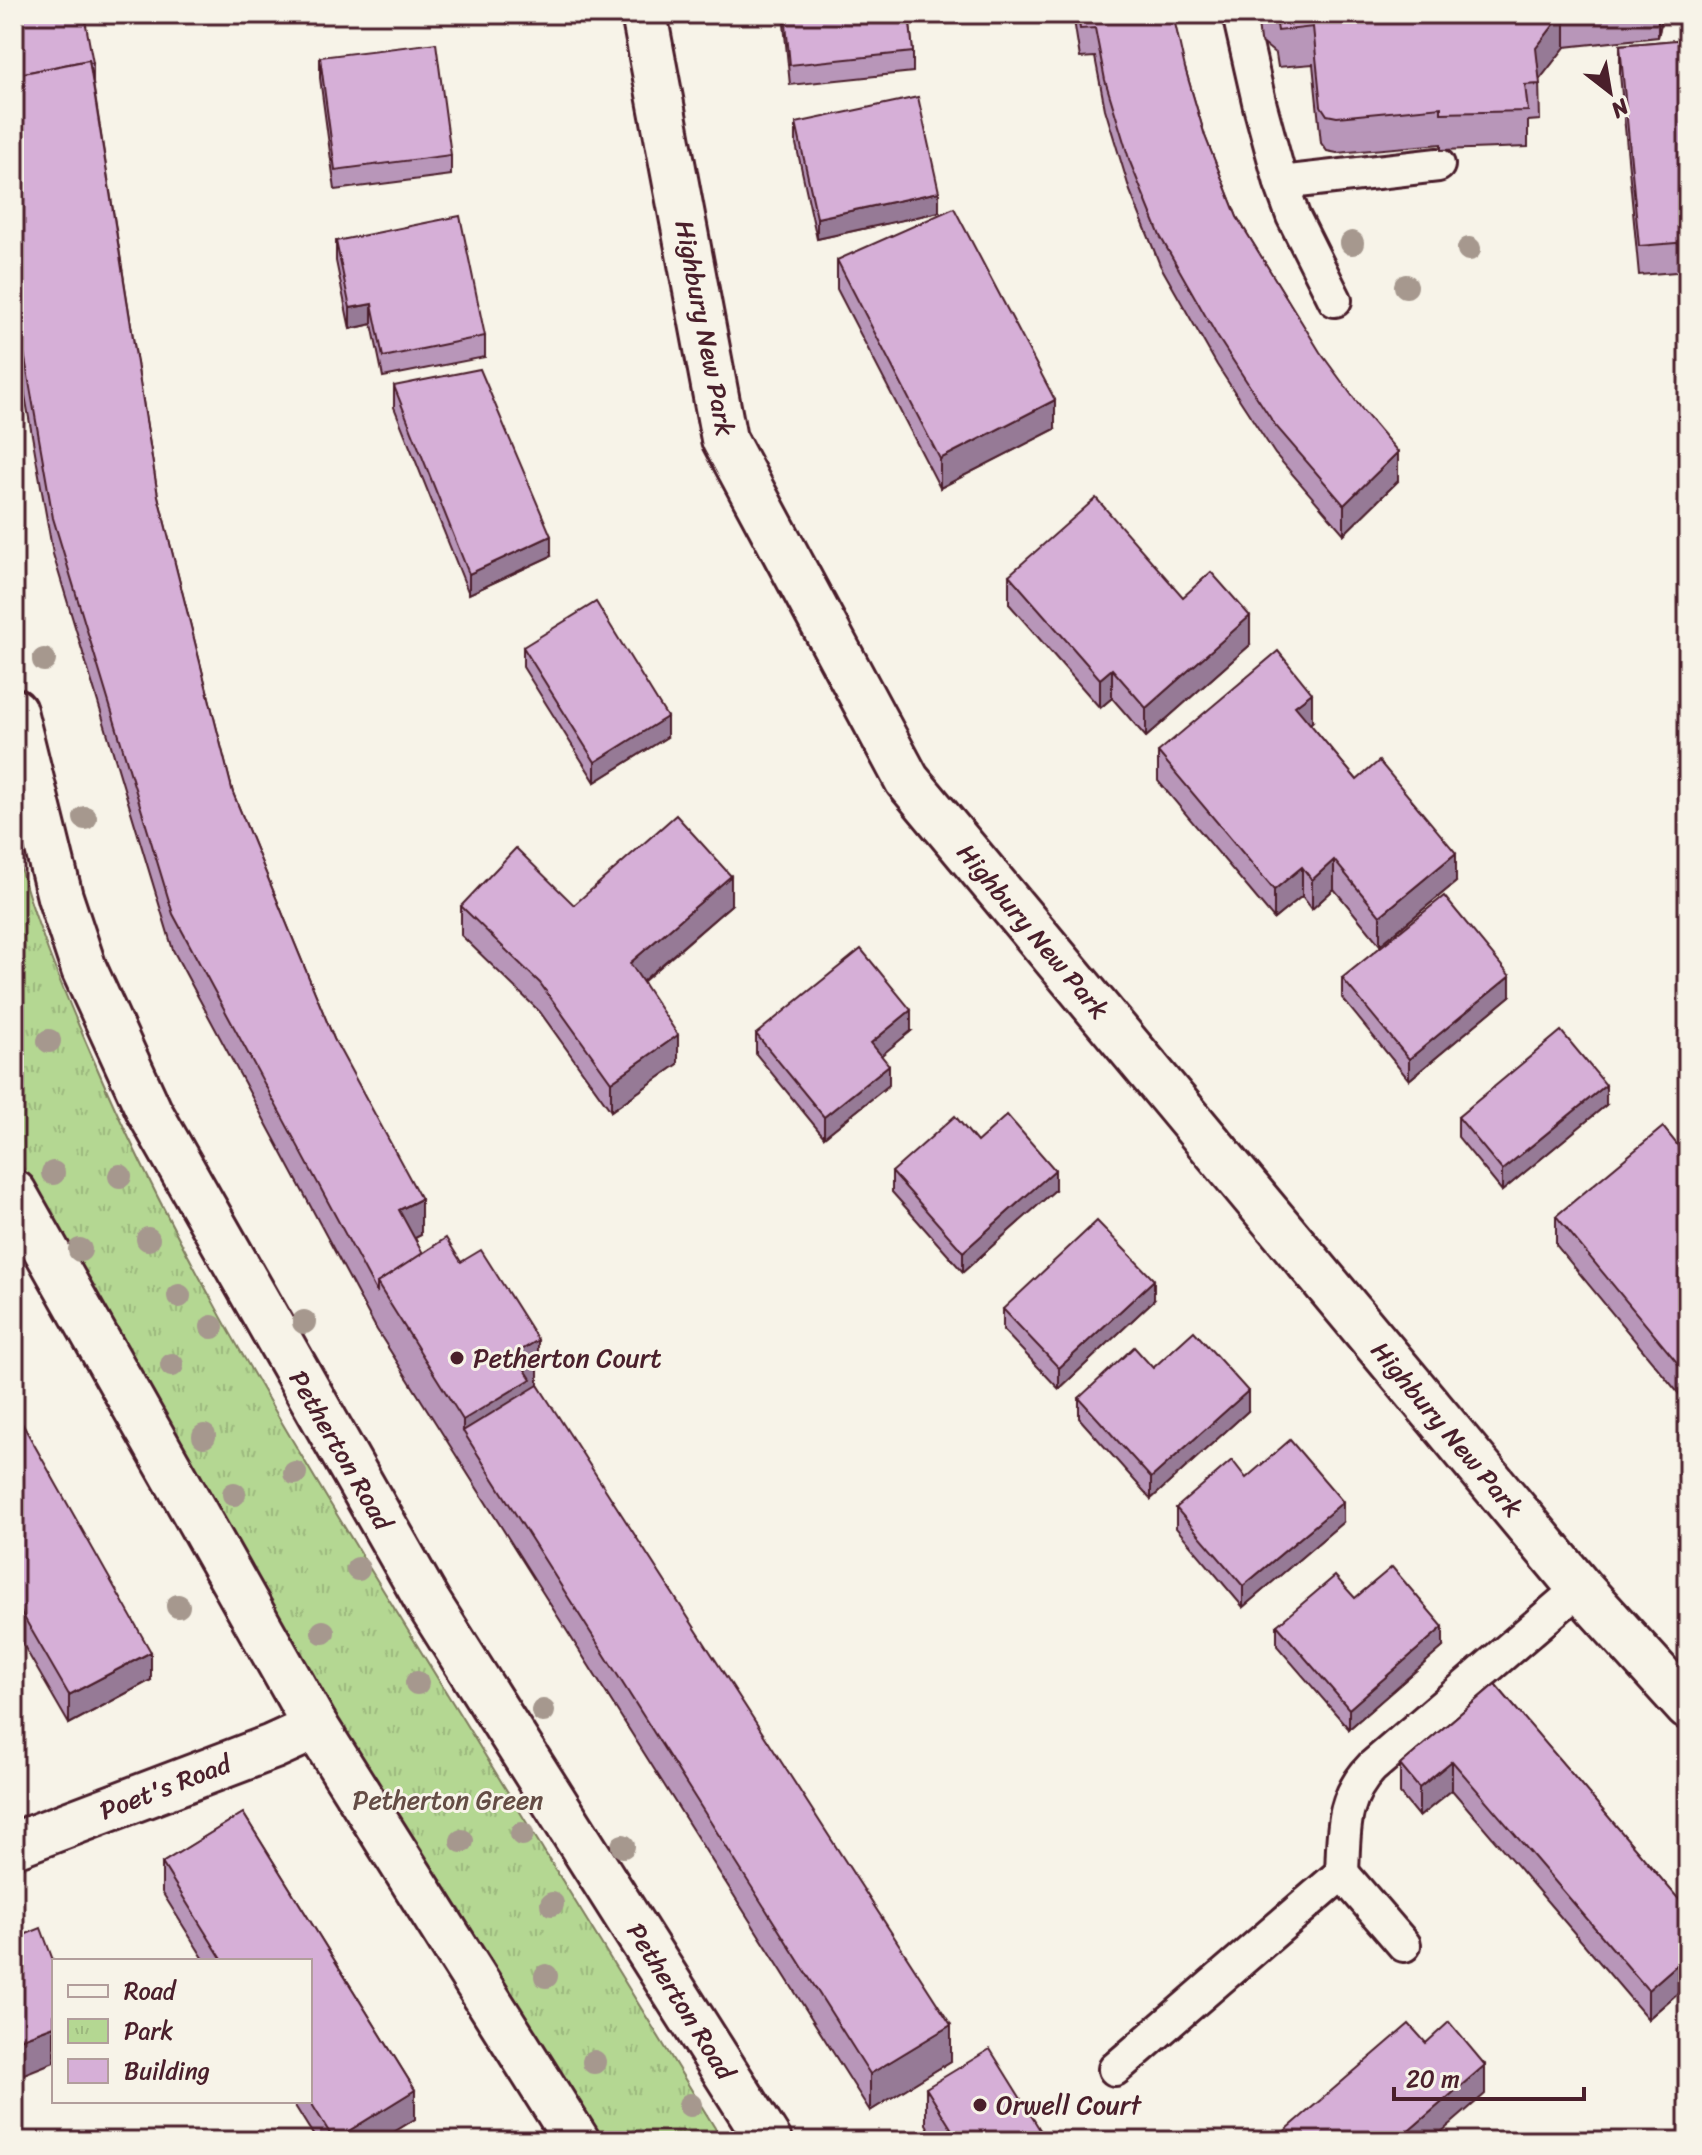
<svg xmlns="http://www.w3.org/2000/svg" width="1702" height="2155" font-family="Sriracha,sans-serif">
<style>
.park{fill:url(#park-tufts);stroke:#7f7b5e;stroke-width:2}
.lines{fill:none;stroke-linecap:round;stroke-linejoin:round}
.service-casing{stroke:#4a1f2b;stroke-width:38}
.minor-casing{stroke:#4a1f2b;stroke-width:50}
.tertiary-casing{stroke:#4a1f2b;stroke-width:50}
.service{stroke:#f7f3e8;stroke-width:32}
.minor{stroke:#f7f3e8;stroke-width:44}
.tertiary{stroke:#f7f3e8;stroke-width:44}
.tree{fill:#a6988e}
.wall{fill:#b896b9;stroke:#4a1f2b;stroke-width:2}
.shaded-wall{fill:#967a96;stroke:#4a1f2b;stroke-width:2}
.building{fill:#d6afd7;stroke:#4a1f2b;stroke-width:2}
.poi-dot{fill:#4a1f2b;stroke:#f7f3e8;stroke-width:3}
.labels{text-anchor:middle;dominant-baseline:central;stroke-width:6;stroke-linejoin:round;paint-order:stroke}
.street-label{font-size:26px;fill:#4a1f2b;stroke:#f7f3e8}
.poi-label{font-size:26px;fill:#4a1f2b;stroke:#f7f3e8;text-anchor:start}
.park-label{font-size:26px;fill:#644d45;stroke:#f7f3e8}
</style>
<defs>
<pattern id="park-tufts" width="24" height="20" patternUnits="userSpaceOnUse" patternTransform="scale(2)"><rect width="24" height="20" fill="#b4d792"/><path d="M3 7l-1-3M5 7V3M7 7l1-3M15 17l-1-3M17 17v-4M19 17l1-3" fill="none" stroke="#9cb87e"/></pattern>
</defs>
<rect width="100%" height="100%" fill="#f7f3e8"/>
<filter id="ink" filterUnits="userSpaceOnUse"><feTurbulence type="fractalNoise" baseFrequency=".0125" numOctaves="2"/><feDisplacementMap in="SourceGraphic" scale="16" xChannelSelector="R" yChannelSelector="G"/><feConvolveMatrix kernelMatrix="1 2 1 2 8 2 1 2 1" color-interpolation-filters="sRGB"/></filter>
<g filter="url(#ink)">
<path class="park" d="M14,844c18,73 47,141 77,210 76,178 175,345 276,510 119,192 237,385 356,577h-120l-168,-269 -14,-12 -87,-141 -320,-567z"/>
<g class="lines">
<g class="service-casing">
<g id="service">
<polyline points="1239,14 1260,106 1281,183 1293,216 1335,300"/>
<polyline points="1281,183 1438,165"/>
<polyline points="1342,1873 1404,1945"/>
<path d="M1115,2069l227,-196c2,-42 -1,-74 30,-106l208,-179"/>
</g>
</g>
<g class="minor-casing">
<g id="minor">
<polyline points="644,14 724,439 907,780 1580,1588 1688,1707"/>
<polyline points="14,1845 272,1747 316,1727"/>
</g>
</g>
<g class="tertiary-casing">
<g id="tertiary">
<polyline points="14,711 60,897 84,969 149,1111 429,1604 769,2141"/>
<polyline points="14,1193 316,1727 577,2141"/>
</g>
</g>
<use href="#service" class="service"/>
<use href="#minor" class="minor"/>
<use href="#tertiary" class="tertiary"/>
</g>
<g class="tree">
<circle cx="1352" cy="243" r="12"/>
<circle cx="1469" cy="249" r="12"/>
<circle cx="1406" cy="286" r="12"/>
<circle cx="44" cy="660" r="12"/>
<circle cx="85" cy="818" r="12"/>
<circle cx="49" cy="1041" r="12"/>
<circle cx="53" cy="1173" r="12"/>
<circle cx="120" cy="1176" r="12"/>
<circle cx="148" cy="1239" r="12"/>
<circle cx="80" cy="1250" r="12"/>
<circle cx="179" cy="1296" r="12"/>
<circle cx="304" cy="1322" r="12"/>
<circle cx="212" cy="1327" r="12"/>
<circle cx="172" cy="1365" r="12"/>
<circle cx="204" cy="1436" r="12"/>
<circle cx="295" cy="1473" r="12"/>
<circle cx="234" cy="1494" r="12"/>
<circle cx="358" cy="1569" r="12"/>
<circle cx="178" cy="1606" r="12"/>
<circle cx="323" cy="1632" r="12"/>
<circle cx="417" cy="1683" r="12"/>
<circle cx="543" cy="1711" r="12"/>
<circle cx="522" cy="1834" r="12"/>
<circle cx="462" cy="1841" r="12"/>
<circle cx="623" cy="1846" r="12"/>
<circle cx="552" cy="1904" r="12"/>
<circle cx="546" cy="1976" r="12"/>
<circle cx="594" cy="2062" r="12"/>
<circle cx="690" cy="2105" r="12"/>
</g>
<g class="wall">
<polygon points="14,14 93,63 93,83 158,496 233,793 334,1039 421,1235 415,1238 423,1254 538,1385 951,2061 870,2111 377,1330 173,950 53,554 14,333"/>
<polygon points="783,14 909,14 913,52 913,72 790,85"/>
<polygon points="1073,14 1158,14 1185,68 1205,136 1237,217 1398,481 1344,534 1275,454 1217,365 1160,265 1130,191 1105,109 1095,57 1080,58"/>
<polygon points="1257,14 1663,14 1658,37 1565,47 1539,80 1540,120 1528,121 1528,147 1441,150 1441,144 1337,153 1327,151 1321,143 1313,64 1278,67 1276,54 1260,41"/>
<polygon points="1688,39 1688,271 1639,275 1620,74 1620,45"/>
<polygon points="320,57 451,155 451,175 335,190 320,78"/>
<polygon points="796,123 939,212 817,239 796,144"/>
<polygon points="336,241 485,336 485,357 383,377 372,324 350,329 336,261"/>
<polygon points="837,260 1055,429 940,488 837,289"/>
<polygon points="394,386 551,556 469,594 394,407"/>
<polygon points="1009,575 1183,597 1250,645 1146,737 1112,698 1100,708 1009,604"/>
<polygon points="523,647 667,737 595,782 523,667"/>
<polygon points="1312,722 1310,724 1357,780 1456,882 1380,945 1334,889 1312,909 1302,896 1274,919 1158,781 1158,752"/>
<polygon points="574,905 731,905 643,982 678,1064 611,1111 540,1012 461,935 461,906"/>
<polygon points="1342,978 1510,996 1409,1080 1342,998"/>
<polygon points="911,1031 881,1055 889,1085 824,1137 756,1054 756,1034"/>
<polygon points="1606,1105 1502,1191 1458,1137 1458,1117"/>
<polygon points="977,1142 1055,1190 963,1272 892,1192 892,1172"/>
<polygon points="1688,1158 1684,1400 1556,1245 1556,1216"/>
<polygon points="1154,1300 1059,1389 1003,1330 1003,1309"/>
<polygon points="1153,1368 1248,1411 1151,1499 1079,1418 1079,1398"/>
<polygon points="14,1409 151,1680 69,1724 14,1629"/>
<polygon points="1246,1478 1343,1522 1243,1607 1176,1528 1176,1508"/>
<polygon points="1355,1598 1443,1647 1349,1729 1277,1646 1277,1625"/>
<polygon points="1495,1684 1688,1910 1688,1984 1648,2019 1452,1790 1419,1817 1400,1794 1400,1765"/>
<polygon points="243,1813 415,2090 415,2119 379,2141 317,2141 292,2101 310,2101 310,1961 205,1961 162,1892 162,1863"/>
<polygon points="926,2088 1047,2141 936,2141 926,2124"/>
</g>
<g class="shaded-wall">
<polygon points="1562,14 1565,14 1565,47 1536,84 1536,48"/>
<polygon points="1658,14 1663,14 1658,37"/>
<polygon points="939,192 939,212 817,239 817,218"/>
<polygon points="372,304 372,324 350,329 350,308"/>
<polygon points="1055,400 1055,429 940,488 940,459"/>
<polygon points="1398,452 1398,481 1344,534 1344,505"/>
<polygon points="551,536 551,556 469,594 469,574"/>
<polygon points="1250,616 1250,645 1146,737 1146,708"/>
<polygon points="1112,669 1112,698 1100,708 1100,679"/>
<polygon points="1312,693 1312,722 1295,735 1295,706"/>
<polygon points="667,717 667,737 595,782 595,762"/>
<polygon points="1456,853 1456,882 1380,945 1380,916"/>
<polygon points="1334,860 1334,889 1312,909 1312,880"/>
<polygon points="1302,867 1302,896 1274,919 1274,890"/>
<polygon points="731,876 731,905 630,992 630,963"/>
<polygon points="1510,976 1510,996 1409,1080 1409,1059"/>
<polygon points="911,1010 911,1031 871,1064 871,1043"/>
<polygon points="678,1035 678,1064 611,1111 611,1082"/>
<polygon points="889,1065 889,1085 824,1137 824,1117"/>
<polygon points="1606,1085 1606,1105 1502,1191 1502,1170"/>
<polygon points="1055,1170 1055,1190 963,1272 963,1252"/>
<polygon points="421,1199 421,1235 399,1246 399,1210"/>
<polygon points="1154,1280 1154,1300 1059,1389 1059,1368"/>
<polygon points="538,1340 538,1386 463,1431 463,1420 515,1354"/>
<polygon points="1688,1368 1688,1397 1684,1400 1684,1371"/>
<polygon points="1248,1391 1248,1411 1151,1499 1151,1478"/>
<polygon points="1343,1502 1343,1522 1243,1607 1243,1586"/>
<polygon points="1443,1627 1443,1647 1349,1729 1349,1709"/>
<polygon points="151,1652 151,1680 69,1724 69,1695"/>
<polygon points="1452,1761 1452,1790 1419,1817 1419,1788"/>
<polygon points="1688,1955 1688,1984 1648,2019 1648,1990"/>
<polygon points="951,2025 951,2061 870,2111 870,2074"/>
<polygon points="54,2026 54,2062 14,2078 14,2041"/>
<polygon points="1485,2065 1485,2094 1431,2141 1397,2141"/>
<polygon points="415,2090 415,2119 379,2141 334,2141 334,2140"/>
</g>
<g class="building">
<polygon points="14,14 84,14 93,63 90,63 89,60 14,75"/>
<polygon points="785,14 909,14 913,52 790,65"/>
<polygon points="1078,14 1158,14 1158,17 1173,14 1185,68 1205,136 1237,217 1320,352 1364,412 1398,452 1344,505 1275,425 1217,336 1160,236 1130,162 1105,80 1095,28 1080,29"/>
<polygon points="1271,14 1562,14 1536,48 1540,84 1525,85 1528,111 1441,113 1441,107 1337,117 1327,115 1321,106 1313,27 1278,31 1276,18"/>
<polygon points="1688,39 1688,242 1639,246 1620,45"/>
<polygon points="436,43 451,155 335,170 320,57"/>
<polygon points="89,60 158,496 233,793 334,1039 421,1199 399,1210 423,1254 377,1283 377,1293 173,914 53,518 14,296 14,75"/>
<polygon points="918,97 939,192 817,218 796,123"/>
<polygon points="954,208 1055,400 940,459 837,260"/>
<polygon points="460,216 485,336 383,357 372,304 350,308 336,241"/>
<polygon points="480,369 551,536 469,574 394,386"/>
<polygon points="1096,498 1183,597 1211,572 1250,616 1146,708 1112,669 1100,679 1009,575"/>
<polygon points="596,602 667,717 595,762 523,647"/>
<polygon points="1278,651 1312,693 1295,706 1357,780 1379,761 1456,853 1380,916 1334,860 1312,880 1302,867 1274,890 1158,752"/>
<polygon points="676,815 731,876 630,963 678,1035 611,1082 540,983 461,906 516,848 574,905"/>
<polygon points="1444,896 1510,976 1409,1059 1342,978"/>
<polygon points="861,949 911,1010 871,1043 889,1065 824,1117 756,1034"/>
<polygon points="1561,1031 1606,1085 1502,1170 1458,1117"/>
<polygon points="1007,1115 1055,1170 963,1252 892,1172 955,1116 977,1142"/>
<polygon points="1663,1127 1688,1158 1688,1368 1684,1371 1556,1216"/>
<polygon points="1097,1221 1154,1280 1059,1368 1003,1309"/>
<polygon points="446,1238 461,1262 481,1250 538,1340 515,1354 531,1379 463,1420 377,1283"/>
<polygon points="1194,1331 1248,1391 1151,1478 1079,1398 1134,1347 1153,1368"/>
<polygon points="538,1385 951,2025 870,2074 463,1431"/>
<polygon points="14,1409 151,1652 69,1695 14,1600"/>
<polygon points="1290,1440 1343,1502 1243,1586 1176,1508 1232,1460 1246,1478"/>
<polygon points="1392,1567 1443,1627 1349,1709 1277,1625 1335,1576 1355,1598"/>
<polygon points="1495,1684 1688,1910 1688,1955 1648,1990 1452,1761 1419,1788 1400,1765"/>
<polygon points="243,1813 415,2090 334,2140 310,2101 310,1961 223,1961 162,1863"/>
<polygon points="41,1928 54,1963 54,2026 14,2041 14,1939"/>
<polygon points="1449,2022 1485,2065 1397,2141 1273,2141 1409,2024 1426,2043"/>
<polygon points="990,2049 1047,2141 959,2141 926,2088"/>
</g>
</g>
<g class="poi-dot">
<circle cx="457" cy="1358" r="8"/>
<circle cx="980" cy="2105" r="8"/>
</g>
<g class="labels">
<g class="street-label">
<text transform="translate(705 328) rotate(79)">Highbury New Park</text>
<text transform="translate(1033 931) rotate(50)">Highbury New Park</text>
<text transform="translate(1447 1429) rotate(50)">Highbury New Park</text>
<text transform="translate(341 1450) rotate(60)">Petherton Road</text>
<text transform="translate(165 1787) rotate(-21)">Poet's Road</text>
<text transform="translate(681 2001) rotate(58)">Petherton Road</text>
</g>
<g class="poi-label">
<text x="473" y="1358">Petherton Court</text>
<text x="996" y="2105">Orwell Court</text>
</g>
<g class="park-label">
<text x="448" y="1800">Petherton Green</text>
</g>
</g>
<rect width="1702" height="2155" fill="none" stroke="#f7f3e8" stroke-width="48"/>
<rect x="24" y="24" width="1654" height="2107" fill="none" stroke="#4a1f2b" stroke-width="3" filter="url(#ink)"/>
<rect x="52" y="1959" width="260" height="144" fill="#f7f3e8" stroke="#b29e9c" stroke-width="2"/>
<rect x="68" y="1985" width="40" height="12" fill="#f7f3e8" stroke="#b29e9c" stroke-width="2"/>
<text x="124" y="1999" font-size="24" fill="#4a1f2b">Road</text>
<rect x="68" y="2019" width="40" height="24" fill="url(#park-tufts)" stroke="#b29e9c" stroke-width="2"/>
<text x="124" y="2039" font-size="24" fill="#4a1f2b">Park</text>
<rect x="68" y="2059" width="40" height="24" fill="#d6afd7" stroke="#b29e9c" stroke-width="2"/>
<text x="124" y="2079" font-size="24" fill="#4a1f2b">Building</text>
<g transform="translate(1610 92) rotate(149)" stroke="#f7f3e8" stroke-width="6" paint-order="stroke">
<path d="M0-6L14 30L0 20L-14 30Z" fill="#4a1f2b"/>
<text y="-12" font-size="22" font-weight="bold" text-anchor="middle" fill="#4a1f2b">N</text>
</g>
<path d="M1394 2087v12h190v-12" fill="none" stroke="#4a1f2b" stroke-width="4"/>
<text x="1406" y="2087" font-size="24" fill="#4a1f2b" stroke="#f7f3e8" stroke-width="6" paint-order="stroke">20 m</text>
</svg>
